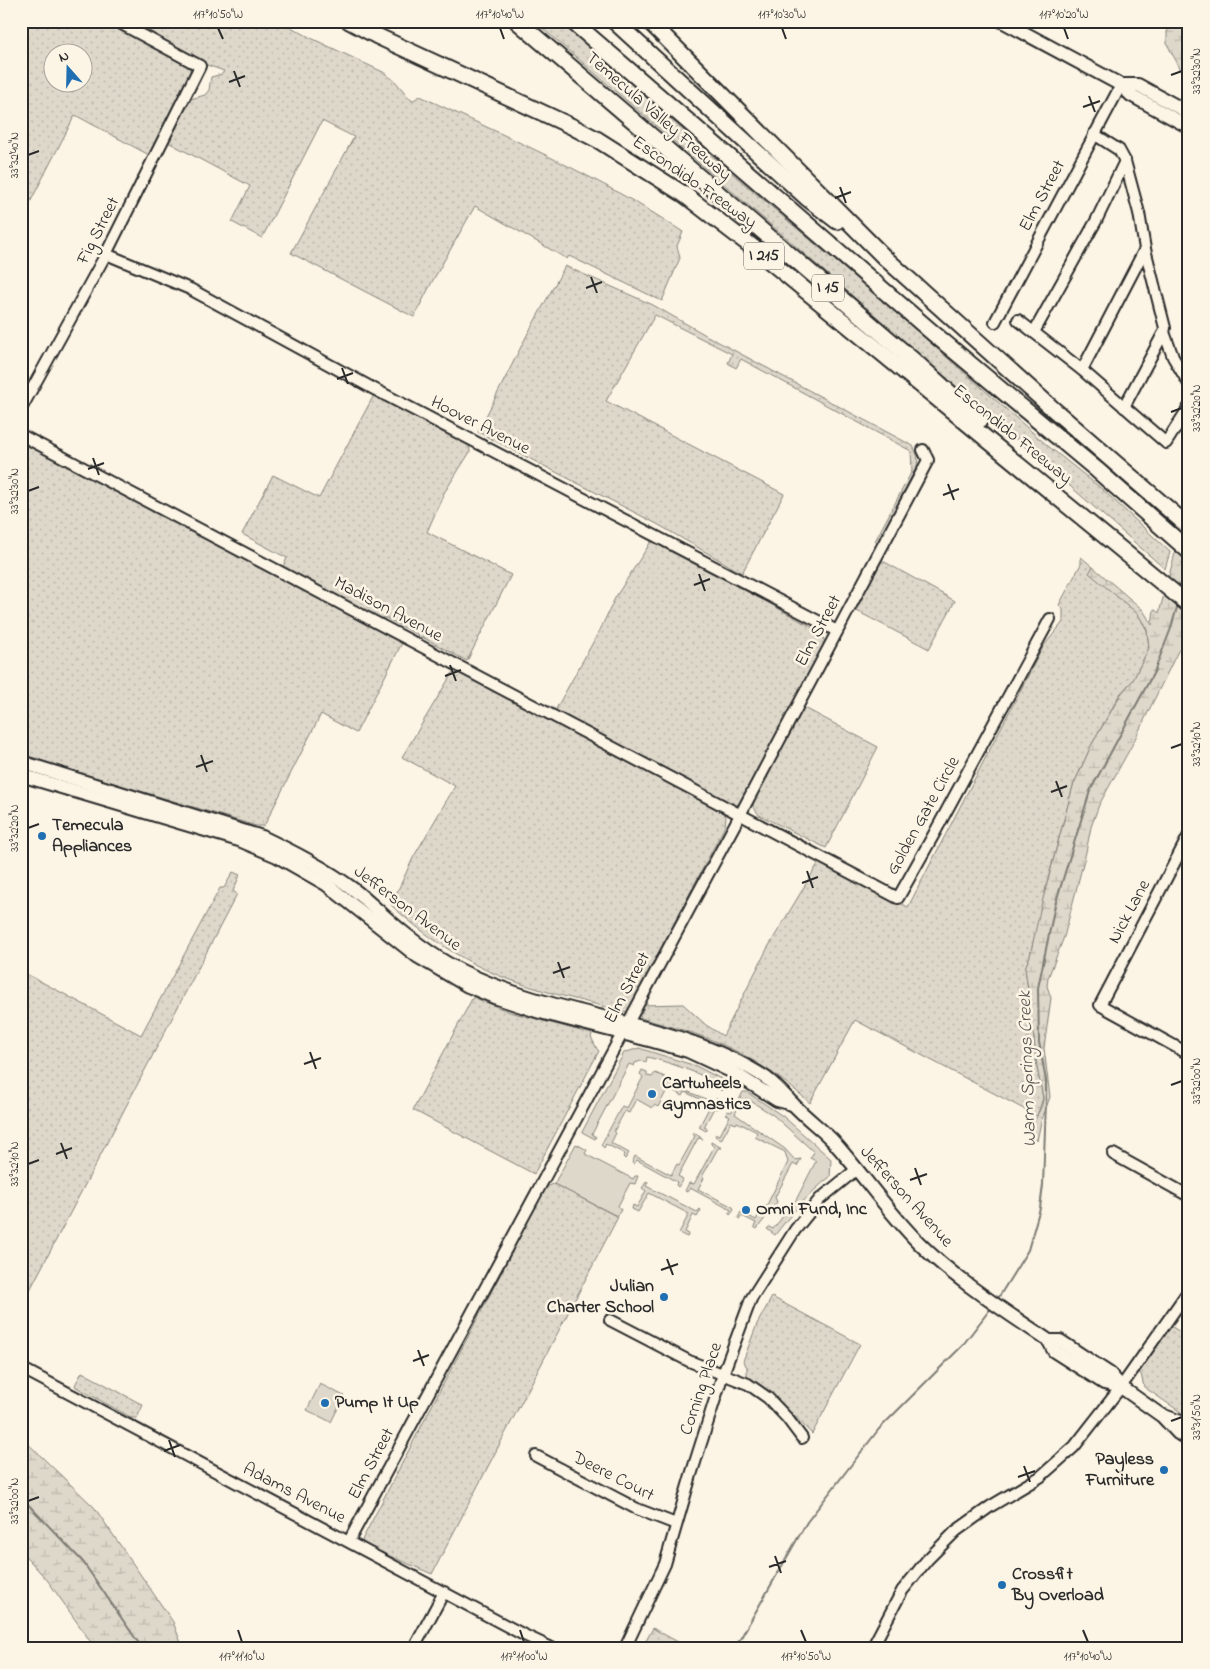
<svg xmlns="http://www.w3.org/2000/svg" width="1210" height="1669" font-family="'Indie Flower',sans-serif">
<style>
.grass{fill:url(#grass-dots);stroke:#84827a;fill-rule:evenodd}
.wetland{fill:url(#wetland-marsh);stroke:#84827a}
.garden{fill:#ded8ca;stroke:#84827a}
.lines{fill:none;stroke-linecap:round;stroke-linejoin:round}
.stream{stroke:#7d7b74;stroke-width:2}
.minor-casing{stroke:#2b2b2b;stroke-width:14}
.major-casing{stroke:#2b2b2b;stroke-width:16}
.highway-casing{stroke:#2b2b2b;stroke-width:19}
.minor{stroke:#fcf5e5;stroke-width:10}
.major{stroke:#fcf5e5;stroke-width:12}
.highway{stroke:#fcf5e5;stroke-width:15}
.ticks{fill:none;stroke:#2b2b2b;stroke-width:2}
.poi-dot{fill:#1f6fb2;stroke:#fcf5e5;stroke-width:2}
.labels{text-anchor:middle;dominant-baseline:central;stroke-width:5;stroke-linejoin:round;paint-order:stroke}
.shield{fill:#fcf5e5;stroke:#6a6863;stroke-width:1}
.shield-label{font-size:16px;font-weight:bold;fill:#2b2b2b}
.street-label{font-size:18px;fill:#2b2b2b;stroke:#fcf5e5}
.poi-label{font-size:18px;font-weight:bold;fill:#2b2b2b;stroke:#fcf5e5;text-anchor:start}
.water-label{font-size:19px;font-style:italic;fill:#545350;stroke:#fcf5e5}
.neatline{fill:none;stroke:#2b2b2b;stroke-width:2}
.ticks-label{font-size:12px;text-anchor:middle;fill:#2b2b2b}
</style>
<defs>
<pattern id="grass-dots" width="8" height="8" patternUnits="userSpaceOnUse" patternTransform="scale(1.25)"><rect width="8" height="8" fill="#ded8ca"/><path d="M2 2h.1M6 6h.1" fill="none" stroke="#bfbaae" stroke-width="1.8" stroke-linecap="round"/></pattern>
<pattern id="wetland-marsh" width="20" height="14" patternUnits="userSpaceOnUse" patternTransform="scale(1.25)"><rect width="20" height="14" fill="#ded8ca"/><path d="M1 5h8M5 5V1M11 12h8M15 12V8" fill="none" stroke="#bfbaae"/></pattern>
</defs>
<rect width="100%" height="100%" fill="#fcf5e5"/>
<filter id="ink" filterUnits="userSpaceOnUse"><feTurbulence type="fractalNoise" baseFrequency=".02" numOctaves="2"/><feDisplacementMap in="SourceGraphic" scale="10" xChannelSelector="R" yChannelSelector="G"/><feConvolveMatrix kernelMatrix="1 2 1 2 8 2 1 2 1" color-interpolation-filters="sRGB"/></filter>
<g filter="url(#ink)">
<g class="grass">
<path d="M21,21h86l79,43 4,5v5l-41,81 -74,-40 -54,105zM52,52h30v30h-30z"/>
<path d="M124,21h156l31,17 72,34 12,9 17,20 8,-5c89,42 181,81 263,136l-6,14 3,12 -18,43 -93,-45 -2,3 -92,-53 -43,76 -18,35 -123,-64 63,-116 -32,-16 -60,117 -30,-16 18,-36 -84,-45 21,-41 18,-5 4,-5 2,-13 11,-3 2,-3 -20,-7z"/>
<polygon points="534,21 560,21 727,169 892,309 1048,446 1102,489 1170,552 1165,569 785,237"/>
<polygon points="565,266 653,305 711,338 913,446 918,457 917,466 877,543 875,541 912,471 911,451 741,359 736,368 728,363 732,354 655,315 606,401 784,494 742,573 657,524 478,432 527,335"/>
<polygon points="375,393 469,443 470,452 444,493 427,532 511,575 467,661 386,618 376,618 282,569 287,558 242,534 273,475 319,498"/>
<polygon points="21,441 402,643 356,733 321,714 265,824 263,826 256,826 81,773 21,754"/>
<path d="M652,540c57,28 110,60 165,90l6,7 2,6 -85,160 -6,3 -4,-1 -174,-93 1,-5 44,-79 14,-30z"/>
<path d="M1081,557l12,10 -3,6 48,41 9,16 2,18 -16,32 -13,14 -29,52 -18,40 -24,89 -19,81 -5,12 4,29v22l4,10 4,38 6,31 -6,18 -182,-96 -45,83c-26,-24 -57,-45 -89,-59 -26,-12 -54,-18 -80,-26l-2,-5 3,-8 41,-1 23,21 17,11 44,-87 52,-87 89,45 135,-260 20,-25v-13l-4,-4 22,-41z"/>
<polygon points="881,560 955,601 929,649 855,610"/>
<path d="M454,670l269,140 3,7 -1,9 -97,185 -3,1c-51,-14 -106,-24 -153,-49 -30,-16 -57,-36 -81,-58l22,-47 42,-72 -53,-29z"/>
<polygon points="803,707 878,747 826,848 759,815 753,806 755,797"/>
<polygon points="233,872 240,875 233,891 237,894 21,1307 21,971 141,1035 220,888 224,888"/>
<polygon points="473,997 510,1012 592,1034 591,1037 597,1049 599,1051 534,1174 413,1110"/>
<polygon points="554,1184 618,1217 432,1574 369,1547 362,1541 363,1538 546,1187"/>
<polygon points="772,1297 860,1344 812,1434 771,1392 747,1378 747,1367 743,1361 757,1324"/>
<polygon points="1171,1326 1189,1338 1189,1418 1144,1387 1141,1374 1139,1373"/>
<polygon points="82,1372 143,1405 137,1418 132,1418 76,1387 75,1385"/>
<polygon points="653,1628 656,1630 689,1648 642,1648"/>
</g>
<g class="wetland">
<polygon points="1167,21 1189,21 1189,85 1167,44"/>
<polygon points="1182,134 1189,138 1189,164 1188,162"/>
<polygon points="1189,510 1189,645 1188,647 1183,647 1178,651 1132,745 1099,805 1091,827 1086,852 1064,937 1048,978 1047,986 1051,998 1044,1048 1050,1097 1041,1122 1037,1141 1030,1131 1042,1105 1043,1098 1037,1067 1033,1029 1029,1019 1029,997 1025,968 1030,956 1040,910 1073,786 1091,746 1121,694 1133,680 1149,648 1147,630 1138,614 1089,573 1093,567 1143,610 1152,625 1154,609 1159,613 1186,512"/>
<polygon points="21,1437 94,1507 173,1622 183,1648 95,1648 48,1581 21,1551"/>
</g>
<g class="garden">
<path d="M639,1048l57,18 31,16 -6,9 -2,-3 2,-4c-24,-11 -48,-21 -74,-27l-1,5 -5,-1 -6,2 -1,3 -5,-2 -37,70 4,3 -1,2 -13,-7 43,-81 2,1z"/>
<polygon points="642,1070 647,1072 647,1076 652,1077 655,1073 665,1077 665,1082 713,1102 717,1098 718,1100 716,1105 719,1108 718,1109 714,1108 704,1127 708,1129 706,1131 699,1127 709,1108 705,1105 706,1102 685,1092 683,1096 668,1088 658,1107 654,1105 652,1108 636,1099 629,1113 625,1111 614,1131 616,1133 611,1143 629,1153 625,1159 623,1157 625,1154 606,1144 604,1148 601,1145 622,1106 627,1108 643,1077 640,1074"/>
<path d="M743,1092h4l37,25 47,42 -1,18c-21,16 -39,37 -55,58l-8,-6 2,-2 4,2 23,-29 20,-39 -6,-3 4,-6 -41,-37 -27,-17 -3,4 -4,-2z"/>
<polygon points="735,1107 737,1110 735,1114 785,1149 795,1160 801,1159 797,1166 793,1164 775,1197 777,1202 757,1229 754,1227 756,1223 742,1216 740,1219 738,1218 741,1212 756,1220 760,1212 763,1213 788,1162 785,1152 755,1137 757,1132 737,1122 736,1124 731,1122 721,1140 715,1136 716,1134 720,1135 730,1116 726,1114 727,1111 731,1112"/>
<polygon points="693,1132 703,1139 698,1138 678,1176 683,1179 678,1187 676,1185 677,1182 637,1160 634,1164 632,1163 635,1156 671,1175 677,1164 679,1165 695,1136 692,1134"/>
<polygon points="711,1142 722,1148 718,1148 702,1177 704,1178 698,1189 733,1207 734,1210 730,1215 729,1213 731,1210 690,1188 687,1192 685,1191 689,1183 694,1184 714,1147 711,1144"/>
<polygon points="576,1144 587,1150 585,1154 633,1179 635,1176 638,1176 635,1184 630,1183 618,1206 621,1210 617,1216 554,1184"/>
<polygon points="647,1181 648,1182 646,1186 697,1212 700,1209 701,1210 697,1217 693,1215 685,1232 689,1234 687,1237 679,1233 689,1214 649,1193 638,1212 632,1209 633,1205 637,1207 646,1191 642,1188"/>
<polygon points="320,1384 344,1396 331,1422 307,1410"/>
</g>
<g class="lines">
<g class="stream">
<polyline points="1182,592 1189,568"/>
<polyline points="997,1300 1028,1250 1040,1208 1043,1185 1046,1101 1046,1081 1039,1042 1038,988 1055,905 1090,791 1154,672 1170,631 1178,604"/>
<polyline points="21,1497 83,1562 142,1648"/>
<polyline points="735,1648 807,1522 879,1429 962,1346 991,1308"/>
</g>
<g class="minor-casing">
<g id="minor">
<polyline points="106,254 190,289 374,389 837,631"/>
<polyline points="1018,320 1082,370 1166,443 1189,407"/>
<polyline points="995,322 1121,85"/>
<polyline points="1034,332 1096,221 1125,161"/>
<polyline points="1164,332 1173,357 1189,384"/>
<polyline points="1082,370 1145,249 1139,213 1125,161 1119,150 1094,134"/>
<polyline points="1124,407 1164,332 1165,328 1145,249"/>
<polyline points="21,409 106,254 200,66 116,21"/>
<polyline points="21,435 898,898 934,834 1050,619"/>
<polyline points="1189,835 1100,1005 1189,1054"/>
<polyline points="1113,1154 1189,1196"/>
<polyline points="610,1320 689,1361 748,1384 768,1398 787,1418 802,1438"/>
<path d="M21,1368c167,89 335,177 501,266l30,14"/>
<polyline points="536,1456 637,1509 676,1524"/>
<polyline points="349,1541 741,813 928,460 923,450"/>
<polyline points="414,1648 444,1592"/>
<polyline points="625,1648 665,1564 691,1475 723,1374 751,1299 795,1230 820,1199 857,1169"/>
<polyline points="872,1648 902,1591 927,1560 956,1531 991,1506 1040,1477 1074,1447 1121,1387 1189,1290"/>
</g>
</g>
<g class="major-casing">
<g id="major">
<polyline points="1002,21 1121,85 1131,95 1189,127"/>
<polyline points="1121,85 1138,85 1189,113"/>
<path d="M21,762l241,75c31,15 63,31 91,52 18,14 33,30 51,44 20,16 41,31 64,41 96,46 208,45 298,104 11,8 18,17 27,26 12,13 27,24 39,36 30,33 55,71 87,103 38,38 85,67 130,98l5,10 50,32 17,4"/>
<polyline points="21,775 239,840 277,856 326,884 417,956 468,986 494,997 540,1012 653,1041 688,1051 733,1072 777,1100 792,1104"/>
<polyline points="1049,1341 1060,1341 1110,1374 1121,1387 1162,1416 1178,1433 1189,1440"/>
<polyline points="1164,1416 1189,1425"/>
</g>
</g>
<g class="highway-casing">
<g id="highway">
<polyline points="349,21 377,36 573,127 598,140 685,195 755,249 1189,605"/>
<polyline points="517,21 921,367 980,420"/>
<polyline points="572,21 933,333 1097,470 1189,551"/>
<polyline points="614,21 807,198 837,221"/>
<polyline points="649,21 884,257 1053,409 1189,527"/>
</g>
</g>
<use href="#minor" class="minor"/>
<use href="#major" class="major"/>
<use href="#highway" class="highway"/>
</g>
</g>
<path class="ticks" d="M218,28l5,11M500,28l4,11M782,28l4,11M1064,28l4,11M234,71l6,16M1171,75l11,-4M229,82l16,-6M1089,96l6,16M1083,107l17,-6M28,155l11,-4M840,187l6,16M835,198l16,-6M591,277l6,16M586,288l16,-6M342,368l6,16M337,379l16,-6M1171,412l11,-4M93,458l6,17M88,469l16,-6M948,484l6,16M28,491l11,-4M943,495l16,-6M699,574l6,17M694,585l16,-6M450,665l6,16M445,676l16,-6M1171,748l11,-4M201,755l6,17M196,767l17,-6M1056,781l6,16M1051,792l16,-6M28,828l11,-4M807,871l6,17M802,883l16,-6M558,962l6,16M553,973l17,-6M310,1052l6,17M304,1064l17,-6M1171,1085l11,-4M61,1143l6,16M56,1154l16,-6M28,1164l11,-4M915,1168l6,17M910,1180l17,-6M667,1259l6,16M661,1270l17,-6M418,1350l6,16M413,1361l16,-6M1171,1421l11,-4M169,1440l6,17M164,1451l16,-6M1024,1466l6,16M1018,1477l17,-6M28,1501l11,-4M775,1556l6,17M769,1567l17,-6M238,1630l4,12M520,1630l4,12M801,1630l5,12M1083,1630l5,12"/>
<g class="poi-dot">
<circle cx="42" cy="836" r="5"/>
<circle cx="652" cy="1094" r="5"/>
<circle cx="746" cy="1210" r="5"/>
<circle cx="664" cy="1297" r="5"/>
<circle cx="325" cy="1403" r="5"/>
<circle cx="1164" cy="1470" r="5"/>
<circle cx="1002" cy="1585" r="5"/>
</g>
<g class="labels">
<g class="shield">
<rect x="744" y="242.5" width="40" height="27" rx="4"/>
<rect x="812" y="274.5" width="32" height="27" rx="4"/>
</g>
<g class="shield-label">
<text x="764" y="256">I 215</text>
<text x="828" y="288">I 15</text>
</g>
<g class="street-label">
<text transform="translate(658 117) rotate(41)">Temecula Valley Freeway</text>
<text transform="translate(694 183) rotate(35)">Escondido Freeway</text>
<text transform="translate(1043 196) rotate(-62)">Elm Street</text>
<text transform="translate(99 231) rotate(-63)">Fig Street</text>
<text transform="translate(480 426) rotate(27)">Hoover Avenue</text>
<text transform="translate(1012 435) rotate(39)">Escondido Freeway</text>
<text transform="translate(388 610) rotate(28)">Madison Avenue</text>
<text transform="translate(819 631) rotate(-62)">Elm Street</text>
<text transform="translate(924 816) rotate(-61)">Golden Gate Circle</text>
<text transform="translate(407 909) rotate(37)">Jefferson Avenue</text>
<text transform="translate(1130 912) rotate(-62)">Nick Lane</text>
<text transform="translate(628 988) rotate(-62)">Elm Street</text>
<text transform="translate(906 1197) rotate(48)">Jefferson Avenue</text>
<text transform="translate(702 1389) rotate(-71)">Corning Place</text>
<text transform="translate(372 1464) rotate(-62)">Elm Street</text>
<text transform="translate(613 1477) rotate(27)">Deere Court</text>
<text transform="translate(294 1494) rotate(27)">Adams Avenue</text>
</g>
<g class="poi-label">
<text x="52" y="826">Temecula<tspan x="52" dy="21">Appliances</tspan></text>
<text x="662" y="1084">Cartwheels<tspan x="662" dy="21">Gymnastics</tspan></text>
<text x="756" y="1210">Omni Fund, Inc</text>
<text x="654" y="1287" text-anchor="end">Julian<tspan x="654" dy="21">Charter School</tspan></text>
<text x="335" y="1403">Pump It Up</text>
<text x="1154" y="1460" text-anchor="end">Payless<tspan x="1154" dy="21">Furniture</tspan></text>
<text x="1012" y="1575">Crossfit<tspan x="1012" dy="21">By Overload</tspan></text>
</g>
<g class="water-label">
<text transform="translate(1028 1069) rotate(-92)">Warm Springs Creek</text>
</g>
</g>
<rect width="1210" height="1669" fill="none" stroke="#fcf5e5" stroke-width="55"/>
<g transform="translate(68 68) rotate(340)"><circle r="24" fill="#fcf5e5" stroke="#a8a49b"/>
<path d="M0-4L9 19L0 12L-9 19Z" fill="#1f6fb2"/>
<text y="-8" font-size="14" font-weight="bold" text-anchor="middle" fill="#2b2b2b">N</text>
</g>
<rect x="28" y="28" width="1154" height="1614" class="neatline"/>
<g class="ticks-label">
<text x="218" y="18">117°10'50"W</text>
<text x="500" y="18">117°10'40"W</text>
<text x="782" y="18">117°10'30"W</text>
<text x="1064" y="18">117°10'20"W</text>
<text transform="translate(1196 71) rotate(-90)" y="4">33°32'30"N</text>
<text transform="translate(14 155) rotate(-90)" y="4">33°32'40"N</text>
<text transform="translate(1196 408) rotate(-90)" y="4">33°32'20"N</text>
<text transform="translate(14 491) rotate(-90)" y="4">33°32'30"N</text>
<text transform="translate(1196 744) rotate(-90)" y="4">33°32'10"N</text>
<text transform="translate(14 828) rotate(-90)" y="4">33°32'20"N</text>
<text transform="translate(1196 1081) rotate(-90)" y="4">33°32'00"N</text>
<text transform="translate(14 1164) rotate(-90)" y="4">33°32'10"N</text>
<text transform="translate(1196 1417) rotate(-90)" y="4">33°31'50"N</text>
<text transform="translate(14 1501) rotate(-90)" y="4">33°32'00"N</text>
<text x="242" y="1660">117°11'10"W</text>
<text x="524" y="1660">117°11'00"W</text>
<text x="806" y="1660">117°10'50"W</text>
<text x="1088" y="1660">117°10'40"W</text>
</g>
</svg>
